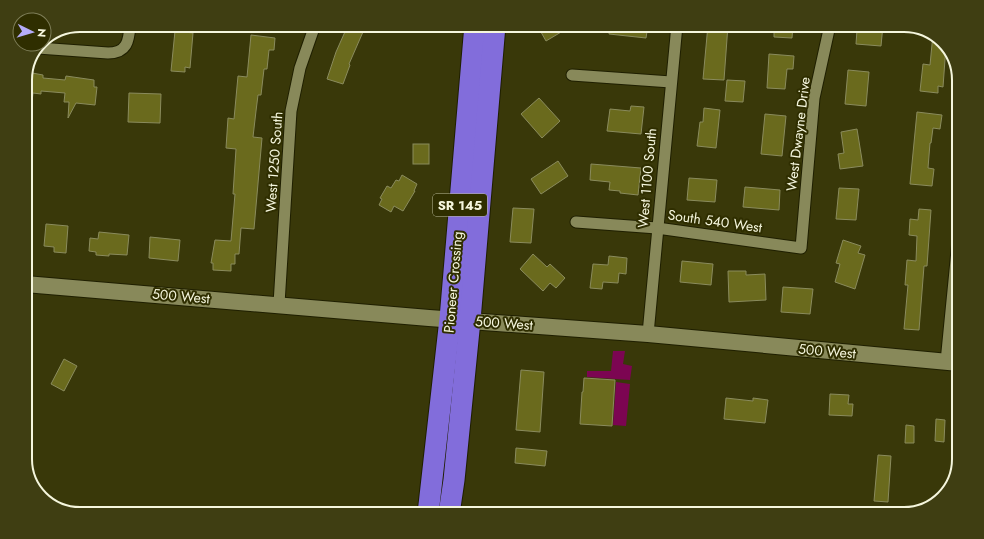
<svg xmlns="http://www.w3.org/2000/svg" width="984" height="539" font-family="Jost,sans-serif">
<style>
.green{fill:#7c0552}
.building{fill:#6a6a1d;stroke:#8a8b5d}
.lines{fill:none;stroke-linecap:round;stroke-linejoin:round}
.street-casing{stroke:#1f1f00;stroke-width:13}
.secondary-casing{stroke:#1f1f00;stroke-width:18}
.highway-casing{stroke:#1f1f00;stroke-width:23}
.street{stroke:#88895a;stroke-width:11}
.secondary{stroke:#88895a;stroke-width:16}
.highway{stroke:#826ddb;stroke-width:21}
.labels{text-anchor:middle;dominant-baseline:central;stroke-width:4;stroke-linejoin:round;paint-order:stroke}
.shield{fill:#2f2e00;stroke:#baba9b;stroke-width:1}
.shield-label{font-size:13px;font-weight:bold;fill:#f5f6dd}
.street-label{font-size:14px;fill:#f5f6dd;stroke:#2f2e00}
.rim{fill:none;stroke:#f5f6dd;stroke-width:2}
</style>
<rect width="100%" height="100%" fill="#393809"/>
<g class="green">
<polygon points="613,351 625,351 623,364 632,366 630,380 587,377 587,371 611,371"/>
<polygon points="616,382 630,384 626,426 613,425"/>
</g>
<g class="building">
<polygon points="348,25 366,25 349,64 350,65 343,84 327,79 336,52"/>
<polygon points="537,25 573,25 546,41"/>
<polygon points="610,25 648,25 646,38 609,34"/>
<polygon points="708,25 728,25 724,80 703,79"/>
<polygon points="774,25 793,25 792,38 774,37"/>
<polygon points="863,25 883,25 881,46 856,44 857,30 863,30"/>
<polygon points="175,31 193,33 190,68 185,67 185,72 171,71"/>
<polygon points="933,34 946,46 943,87 938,86 938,93 920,91 923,64 930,65"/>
<polygon points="251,35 275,38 274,50 269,50 267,69 264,69 261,95 258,95 256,111 253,137 262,138 254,229 241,228 239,254 235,254 235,264 231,264 231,271 213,270 213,263 211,263 215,240 231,241 235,194 233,194 236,149 226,148 228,118 234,119 238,76 247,77"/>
<polygon points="769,54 794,56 793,69 787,69 785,89 767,88"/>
<polygon points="848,70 869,72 866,106 845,104"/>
<polygon points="27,72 43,75 43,78 65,80 66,76 94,80 94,87 97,87 95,105 76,103 68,118 69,102 64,102 65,93 41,91 41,94 33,93 31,110 25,110 25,76"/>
<polygon points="727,80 745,81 743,102 725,101"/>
<polygon points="129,93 161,94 160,123 128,122"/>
<polygon points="539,98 560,121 542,138 521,114"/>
<polygon points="631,106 644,107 641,134 607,131 610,109 630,111"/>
<polygon points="704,108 720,110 716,148 697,146 700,122 703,122"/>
<polygon points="917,112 942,115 940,129 933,128 931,143 930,143 928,168 934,169 932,186 910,184"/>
<polygon points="765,114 786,116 782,156 761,154"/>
<polygon points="857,129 863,166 840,169 838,154 844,153 841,132"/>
<rect x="413" y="144" width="16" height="20"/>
<polygon points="558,161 568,176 541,194 531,179"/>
<polygon points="591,164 641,168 638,195 620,193 620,191 609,190 610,182 590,180"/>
<polygon points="402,175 417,184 414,191 415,191 403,211 394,206 391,212 379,205 382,199 380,198 387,186 391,188 396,180 399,181"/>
<polygon points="689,178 717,180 715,202 687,200"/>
<polygon points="745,187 780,190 779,210 743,207"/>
<polygon points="839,188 859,189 856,220 836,219"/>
<polygon points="513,208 534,209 531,243 510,242"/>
<polygon points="919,209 931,210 927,266 924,266 919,330 904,329 908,285 905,285 907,260 916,261 917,236 909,235 910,219 918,220"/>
<polygon points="46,224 68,226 66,253 54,252 54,247 44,246"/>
<polygon points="99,232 129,235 127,255 109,254 109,256 96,255 96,252 89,251 90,238 98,239"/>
<polygon points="150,237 180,240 178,261 149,258"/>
<polygon points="843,240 861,246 858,253 865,255 855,289 835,282 840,264 836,263"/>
<polygon points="533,254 547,267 550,264 565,278 556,288 550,283 543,291 520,269"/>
<polygon points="609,256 627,258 626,274 619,273 618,283 603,282 602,289 590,288 593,264 608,265"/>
<polygon points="682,261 713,264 711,285 680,282"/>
<polygon points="728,271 746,271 746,275 765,274 766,300 729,302"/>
<polygon points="783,287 813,289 810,314 781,312"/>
<polygon points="64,359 77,366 64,391 51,384"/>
<polygon points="521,370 544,372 540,432 516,430"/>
<polygon points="584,378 615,380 612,426 580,424 582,392 583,392"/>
<polygon points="830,394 849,395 848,404 853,404 852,416 829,415"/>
<polygon points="726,398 753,401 753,398 768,400 765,423 724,419"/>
<polygon points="936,419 945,420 944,442 935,441"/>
<polygon points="906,425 914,426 914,443 905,443"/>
<polygon points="516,448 547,451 545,466 515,463"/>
<polygon points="878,455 891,456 888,502 874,501"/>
</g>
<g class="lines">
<g class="street-casing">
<g id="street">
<path d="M38,48l70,5c19,0 21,-12 22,-28"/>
<polyline points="572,75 671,82"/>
<polyline points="576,222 657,228 801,248 814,98 830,25"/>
<polyline points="279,304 291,111 300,68 315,25"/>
<polyline points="648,334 677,25"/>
<polyline points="946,362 959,230"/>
</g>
</g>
<g class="secondary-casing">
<polyline id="secondary" points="25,284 429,318 648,334 959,363"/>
</g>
<g class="highway-casing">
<g id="highway">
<polyline points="428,514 450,319 475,25"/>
<polyline points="449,514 454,480 470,320 495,25"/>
</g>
</g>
<use href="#street" class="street"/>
<use href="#secondary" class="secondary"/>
<use href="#highway" class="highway"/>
</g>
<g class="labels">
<rect class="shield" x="433" y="194" width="54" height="22" rx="3"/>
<g class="shield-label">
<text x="460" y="205">SR 145</text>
</g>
<g class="street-label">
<text transform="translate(798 134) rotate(-83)">West Dwayne Drive</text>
<text transform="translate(274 162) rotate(-86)">West 1250 South</text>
<text transform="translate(647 178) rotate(-85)">West 1100 South</text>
<text transform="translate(715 221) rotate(8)">South 540 West</text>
<text transform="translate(453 282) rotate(-85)">Pioneer Crossing</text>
<text transform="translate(181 296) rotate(5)">500 West</text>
<text transform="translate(504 323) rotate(4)">500 West</text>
<text transform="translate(827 351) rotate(5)">500 West</text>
</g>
</g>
<path d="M0 0H984V539H0ZM80 32H904A48 48 0 0 1 952 80V459A48 48 0 0 1 904 507H80A48 48 0 0 1 32 459V80A48 48 0 0 1 80 32Z" fill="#3f3e12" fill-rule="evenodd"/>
<path class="rim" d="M80 32H904A48 48 0 0 1 952 80V459A48 48 0 0 1 904 507H80A48 48 0 0 1 32 459V80A48 48 0 0 1 80 32Z"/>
<g transform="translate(32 32) rotate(95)"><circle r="19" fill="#2f2e00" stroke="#7e7e58"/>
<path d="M0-3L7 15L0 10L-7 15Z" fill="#b5acf8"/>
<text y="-6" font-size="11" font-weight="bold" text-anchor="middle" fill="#f5f6dd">N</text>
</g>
</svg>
